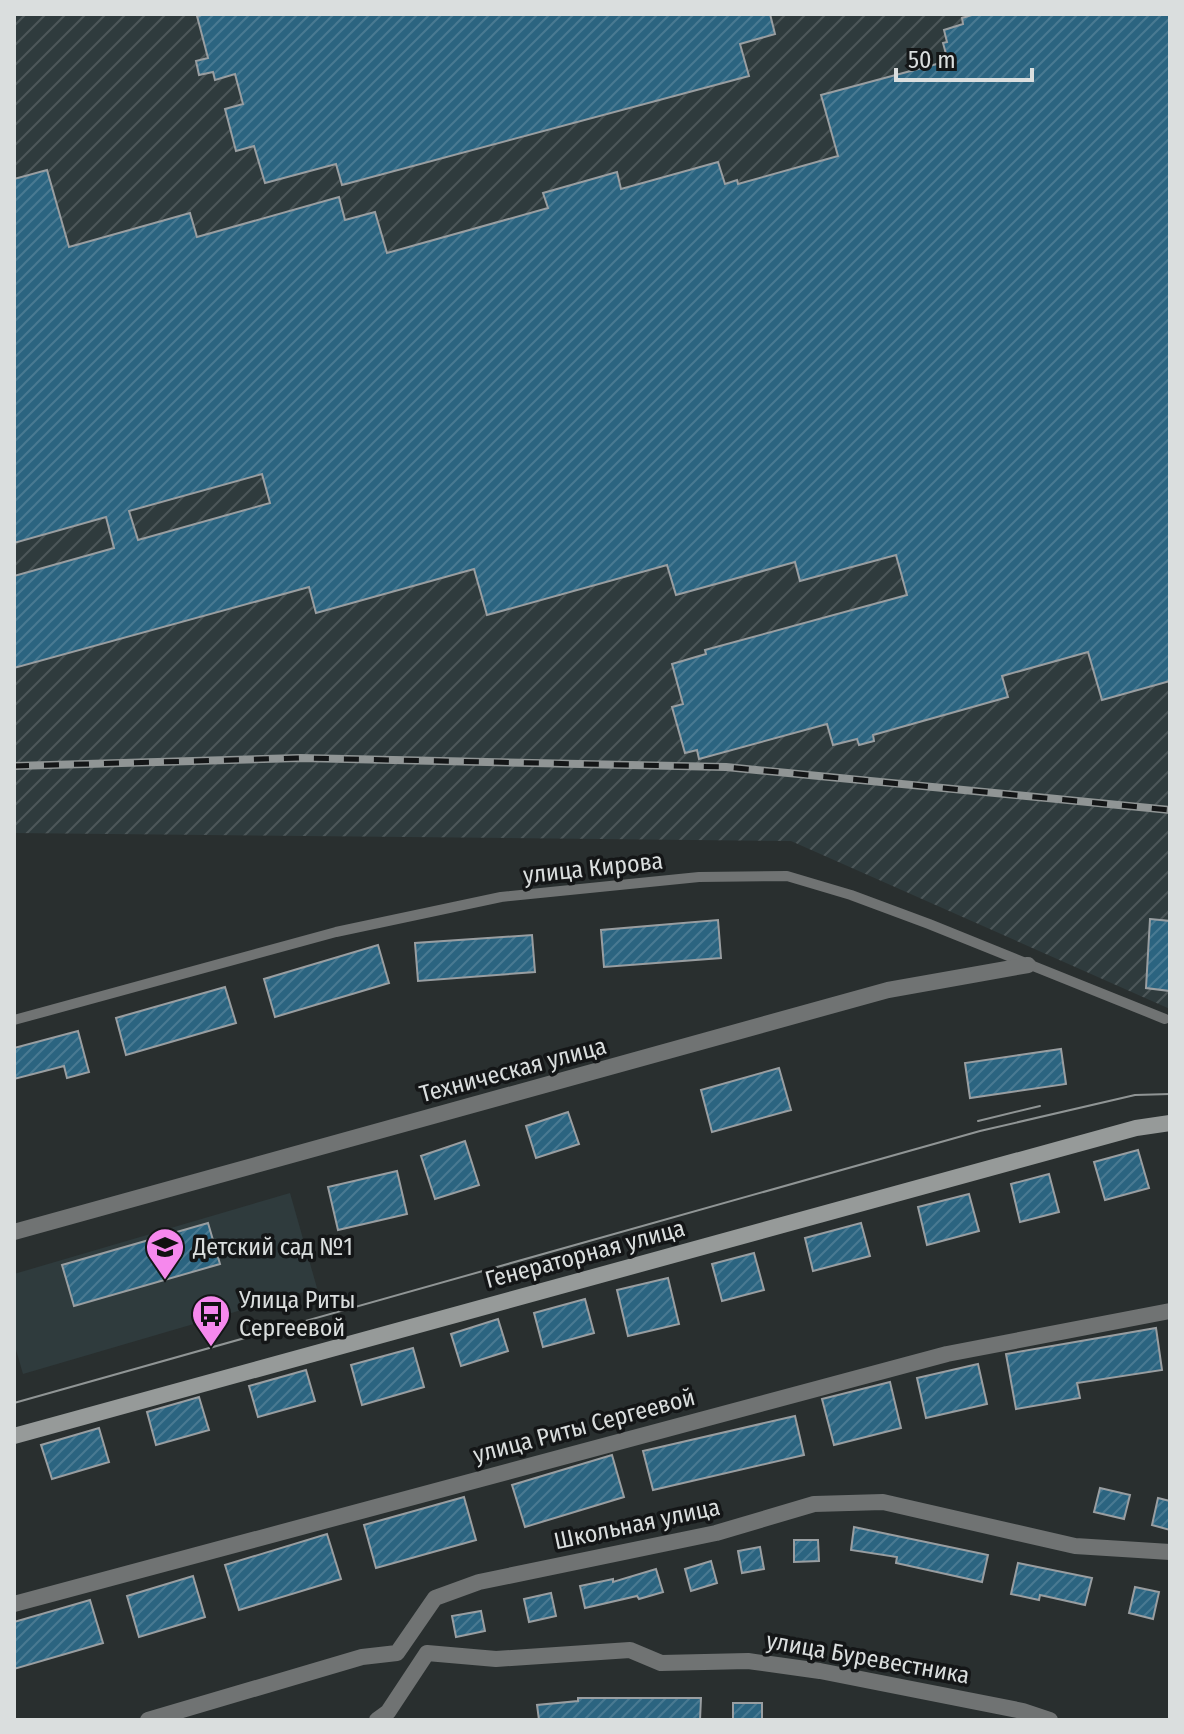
<svg xmlns="http://www.w3.org/2000/svg" width="1184" height="1734" font-family="'Fira Sans Condensed',sans-serif">
<style>
.built{fill:#2f3b3d}
.industrial{fill:url(#industrial-furrows)}
.building{fill:url(#building-hatch);stroke:#999ea1;stroke-width:2;fill-rule:evenodd}
.lines{fill:none;stroke-linecap:round;stroke-linejoin:round}
.service{stroke:#707373;stroke-width:10}
.minor{stroke:#707373;stroke-width:16}
.secondary{stroke:#969a99;stroke-width:16}
.tram{stroke:#909595;stroke-width:2}
.rail-casing{stroke:#909595;stroke-width:8}
.rail{stroke:#141617;stroke-width:5;stroke-dasharray:15;stroke-linecap:butt}
.labels{text-anchor:middle;dominant-baseline:central;stroke-width:7;stroke-linejoin:round;paint-order:stroke}
.street-label{font-size:24px;fill:#dadede;stroke:#141617}
.poi-label{font-size:24px;fill:#dadede;stroke:#141617;text-anchor:start}
</style>
<defs>
<pattern id="industrial-furrows" width="10" height="10" patternUnits="userSpaceOnUse" patternTransform="scale(2)"><rect width="10" height="10" fill="#2f3b3d"/><path d="M-1 1l2-2M0 10L10 0M9 11l2-2" fill="none" stroke="#4d5759"/></pattern>
<pattern id="building-hatch" width="6" height="6" patternUnits="userSpaceOnUse" patternTransform="scale(2)"><rect width="6" height="6" fill="#2b6480"/><path d="M-1 1l2-2M0 6l6-6M5 7l2-2" fill="none" stroke="#497a92"/></pattern>
</defs>
<rect width="100%" height="100%" fill="#292f2f"/>
<polygon class="built" points="290,1193 317,1288 23,1374 14,1343 14,1274"/>
<polygon class="industrial" points="14,14 1170,14 1170,1009 791,841 14,833"/>
<g class="building">
<polygon points="206,14 770,14 775,34 740,44 749,76 342,185 336,164 265,183 254,146 236,151 225,109 243,104 235,74 215,80 213,72 199,75 196,61 208,58 197,16"/>
<path d="M975,14h195v667l-68,19 -14,-48 -86,24 6,21 -135,38 1,6 -15,4 -2,-6 -24,6 -6,-21 -128,35 -2,-9 -12,3 -13,-46 11,-3 -11,-40 34,-10 -1,-4 202,-55 -11,-40 -96,26 -5,-19 -119,33 -9,-30 -180,50 -13,-46 -158,44 -7,-26 -295,81v-92l100,-28 -8,-31 -92,26v-364l33,-9 22,77 121,-34 7,24 142,-40 6,23 30,-8 12,41 161,-45 -5,-15 74,-21 4,17 97,-27 7,22 12,-4 1,4 100,-28 -17,-61 127,-34 -5,-18 4,-1 -3,-12 19,-6 -1,-6zM262,474l8,29 -132,37 -9,-29z"/>
<polygon points="1150,919 1170,921 1170,991 1146,988"/>
<polygon points="718,920 721,958 604,967 601,930"/>
<polygon points="532,935 535,972 418,981 415,943"/>
<polygon points="378,945 389,983 275,1017 264,979"/>
<polygon points="225,987 236,1023 126,1055 116,1018"/>
<polygon points="78,1031 89,1072 67,1078 64,1066 14,1079 14,1048"/>
<polygon points="1061,1049 1066,1084 970,1098 965,1063"/>
<polygon points="779,1068 791,1110 712,1132 701,1090"/>
<polygon points="568,1112 579,1144 536,1158 526,1126"/>
<polygon points="465,1141 479,1185 435,1199 421,1156"/>
<polygon points="1138,1150 1149,1188 1105,1200 1094,1162"/>
<polygon points="397,1171 407,1214 338,1230 328,1187"/>
<polygon points="1049,1174 1059,1212 1020,1222 1011,1184"/>
<polygon points="969,1194 979,1231 927,1245 918,1207"/>
<polygon points="208,1223 220,1264 74,1306 62,1265"/>
<polygon points="861,1223 870,1256 813,1271 805,1238"/>
<polygon points="754,1253 764,1290 722,1301 712,1264"/>
<polygon points="668,1278 679,1324 628,1336 617,1290"/>
<polygon points="585,1299 594,1333 543,1347 534,1313"/>
<polygon points="498,1319 508,1351 461,1366 451,1334"/>
<polygon points="1156,1328 1162,1370 1077,1383 1080,1398 1016,1409 1006,1354"/>
<polygon points="413,1348 424,1387 362,1405 351,1365"/>
<polygon points="978,1364 987,1404 926,1418 917,1378"/>
<polygon points="306,1370 315,1401 258,1417 249,1386"/>
<polygon points="890,1382 901,1428 834,1445 822,1399"/>
<polygon points="199,1397 209,1430 156,1445 147,1412"/>
<polygon points="795,1416 804,1455 653,1490 643,1451"/>
<polygon points="99,1428 109,1462 52,1479 41,1445"/>
<polygon points="612,1455 624,1497 525,1527 512,1485"/>
<polygon points="1100,1488 1130,1495 1124,1519 1094,1512"/>
<polygon points="464,1497 476,1540 376,1568 364,1525"/>
<polygon points="1158,1498 1170,1501 1170,1530 1152,1525"/>
<polygon points="854,1527 988,1555 982,1582 896,1563 897,1557 851,1550"/>
<polygon points="327,1534 341,1579 239,1610 225,1565"/>
<polygon points="794,1540 818,1540 819,1561 794,1562"/>
<polygon points="760,1547 764,1569 742,1573 738,1551"/>
<polygon points="711,1561 717,1583 691,1591 685,1569"/>
<polygon points="1018,1563 1092,1578 1085,1605 1040,1595 1039,1600 1011,1594"/>
<polygon points="656,1569 663,1592 639,1599 637,1596 585,1608 580,1586 613,1579 613,1582"/>
<polygon points="193,1576 205,1617 139,1637 127,1596"/>
<polygon points="1135,1587 1159,1592 1153,1619 1129,1613"/>
<polygon points="551,1593 556,1616 529,1622 524,1599"/>
<polygon points="90,1600 103,1643 14,1669 14,1622"/>
<polygon points="481,1611 485,1631 456,1637 452,1616"/>
<polygon points="578,1698 701,1698 700,1720 539,1720 537,1705 578,1701"/>
<rect x="733" y="1703" width="29" height="17"/>
</g>
<g class="lines">
<polyline class="service" points="14,1020 336,932 501,897 699,877 787,876 851,895 929,924 1165,1019"/>
<g class="minor">
<polyline points="14,1232 888,990 1028,965"/>
<polyline points="14,1604 947,1354 1170,1311"/>
<polyline points="148,1720 362,1657 397,1653 435,1598 479,1582 716,1533 814,1504 883,1502 1075,1546 1170,1552"/>
<polyline points="377,1720 388,1712 427,1653 496,1659 630,1650 661,1663 748,1661 820,1671 1023,1711 1050,1720"/>
</g>
<polyline class="secondary" points="14,1436 1136,1128 1170,1123"/>
<g class="tram">
<polyline points="978,1121 1040,1106"/>
<polyline points="14,1403 980,1131 1135,1095 1170,1094"/>
</g>
<g class="rail-casing">
<polyline id="rail" points="14,766 300,758 726,767 1170,810"/>
</g>
<use href="#rail" class="rail"/>
</g>
<defs>
<g id="school-pin" transform="scale(2)"><path d="M0 17L-7.5 6A9.5 9.5 0 1 1 7.5 6Z" fill="#f688ed" stroke="#141617"/><path d="M0-5L7-2L0 1L-7-2ZM-4 1L0 2.5L4 1V4Q0 6-4 4Z" fill="#111"/></g>
<g id="bus-pin" transform="scale(2)"><path d="M0 17L-7.5 6A9.5 9.5 0 1 1 7.5 6Z" fill="#f688ed" stroke="#141617"/><path d="M-5-6H5V4H4V6H2V4H-2V6H-4V4H-5ZM-3.5-4V0h7V-4ZM-3.5 1.2v1.5H-2V1.2ZM2 1.2v1.5H3.5V1.2Z" fill="#111"/></g>
</defs>
<g fill-rule="evenodd">
<use href="#school-pin" x="165" y="1247"/>
<use href="#bus-pin" x="211" y="1314"/>
</g>
<g class="labels">
<g class="street-label">
<text transform="translate(593 868) rotate(-6)">улица Кирова</text>
<text transform="translate(513 1070) rotate(-15)">Техническая улица</text>
<text transform="translate(585 1254) rotate(-15)">Генераторная улица</text>
<text transform="translate(584 1426) rotate(-15)">улица Риты Сергеевой</text>
<text transform="translate(637 1524) rotate(-12)">Школьная улица</text>
<text transform="translate(868 1658) rotate(10)">улица Буревестника</text>
</g>
<g class="poi-label">
<text x="193" y="1247">Детский сад №1</text>
<text x="239" y="1300">Улица Риты<tspan x="239" dy="28">Сергеевой</tspan></text>
</g>
</g>
<rect width="1184" height="1734" fill="none" stroke="#dadede" stroke-width="32"/>
<path d="M896 68v12h136v-12" fill="none" stroke="#dadede" stroke-width="4"/>
<text x="908" y="68" font-size="24" fill="#dadede" stroke="#141617" stroke-width="6" paint-order="stroke">50 m</text>
</svg>
